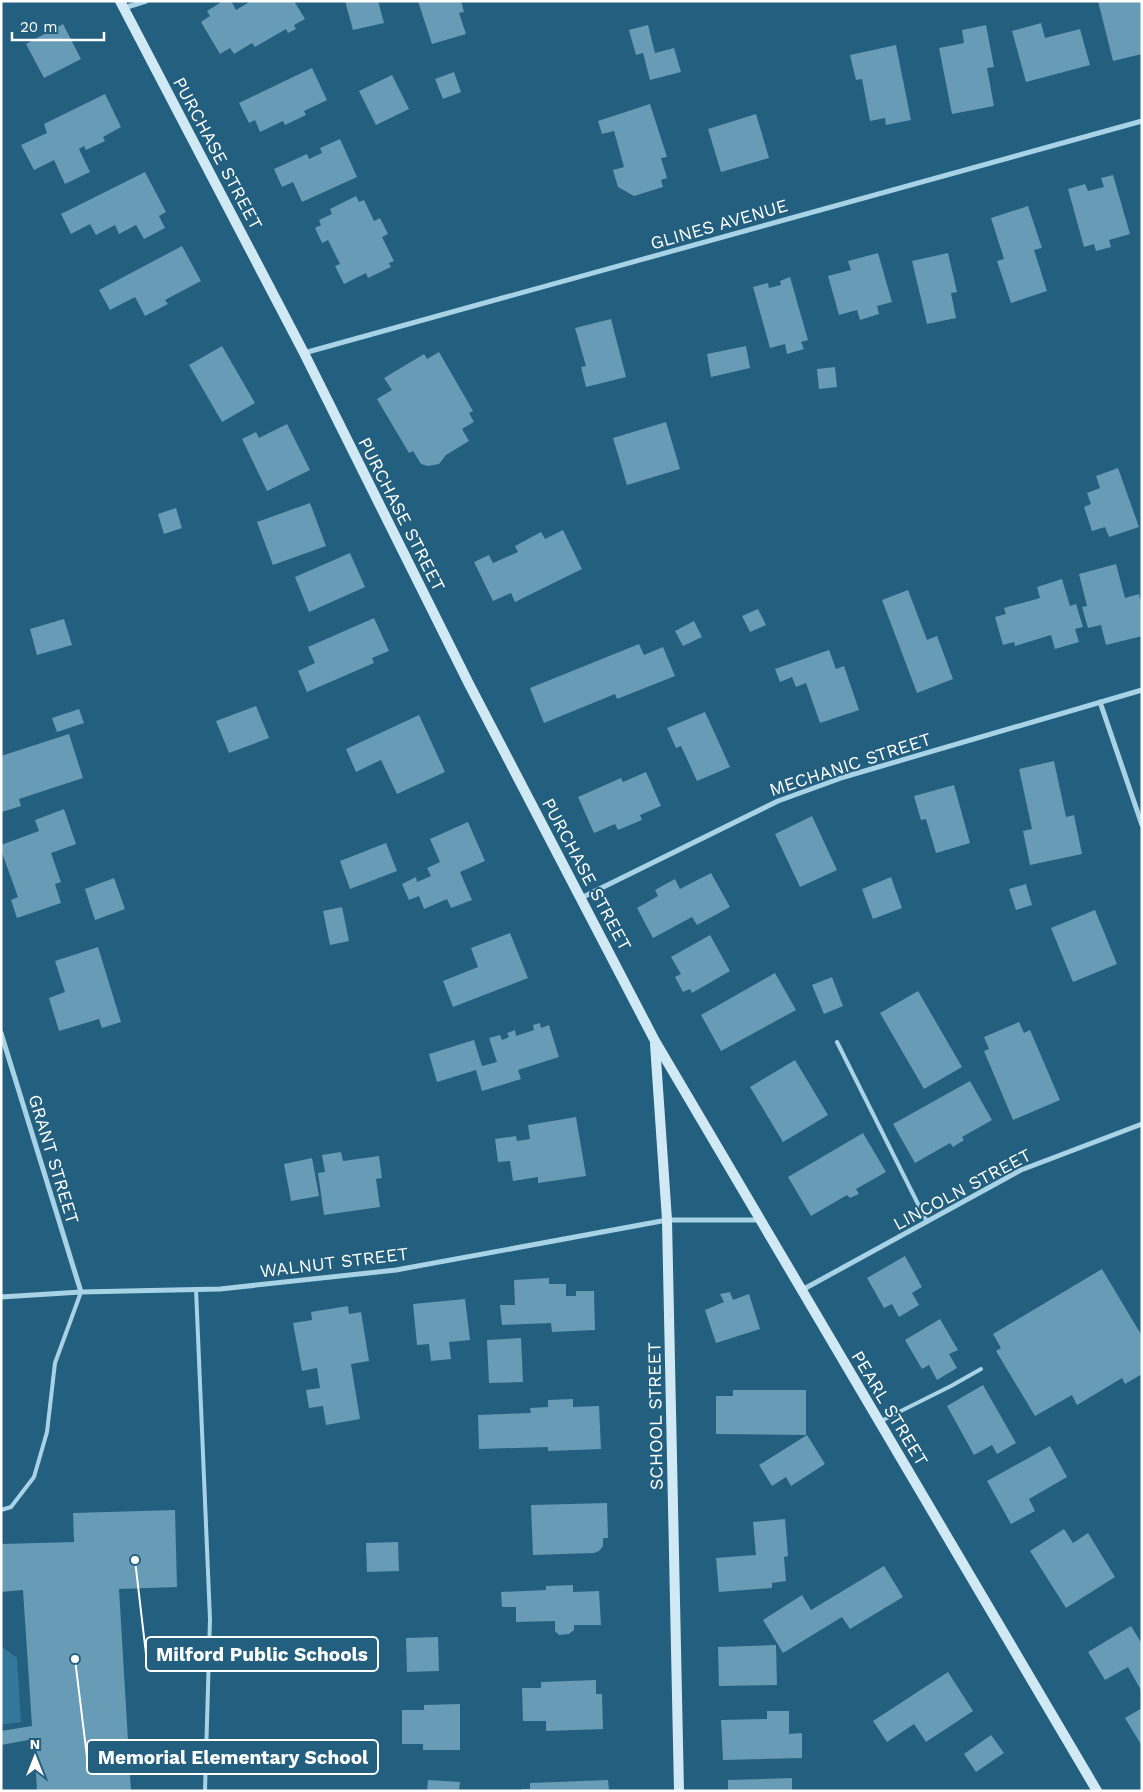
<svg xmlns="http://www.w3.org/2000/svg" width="1143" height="1792" font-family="'Work Sans',sans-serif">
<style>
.green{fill:#33789a}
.building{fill:#689bb5}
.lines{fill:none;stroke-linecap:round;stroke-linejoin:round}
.service{stroke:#a8d2e6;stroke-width:4}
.minor{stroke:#a8d2e6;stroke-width:5}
.secondary{stroke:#d1e9f5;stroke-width:10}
.labels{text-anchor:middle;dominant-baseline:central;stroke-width:4;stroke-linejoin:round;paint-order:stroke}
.street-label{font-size:18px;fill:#fff;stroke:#235f7e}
.leader{fill:none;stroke:#fff;stroke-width:2}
.callout-dot{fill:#fff;stroke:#235f7e;stroke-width:2}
.callout{fill:#235f7e;stroke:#fff;stroke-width:2}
.callout-label{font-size:19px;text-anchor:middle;font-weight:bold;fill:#fff}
</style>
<rect width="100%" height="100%" fill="#235f7e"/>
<polygon class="green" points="1,1646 17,1658 21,1722 1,1725"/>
<g class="building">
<polygon points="223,1 231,1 236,10 251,1 294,1 305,19 294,25 296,29 288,33 286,29 255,47 252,43 234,54 230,48 220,54 201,22 210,16 207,11"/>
<polygon points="345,1 378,1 384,23 353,30"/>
<polygon points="418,1 461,1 464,12 459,13 466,34 432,44"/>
<polygon points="1098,1 1142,1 1142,54 1113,61"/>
<polygon points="1041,23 1045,38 1080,29 1090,65 1026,82 1012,31"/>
<polygon points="63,24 81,59 44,78 26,44"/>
<polygon points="648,25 655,53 674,48 681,72 650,80 643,53 636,55 629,30"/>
<polygon points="986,25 994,67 987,68 994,106 952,114 939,48 964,43 962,30"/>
<polygon points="896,45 911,120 886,125 885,118 870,121 862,79 856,80 850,55"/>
<polygon points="312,68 327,100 304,111 306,115 285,125 283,121 260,132 255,120 249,123 239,103"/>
<polygon points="454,72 461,92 443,99 435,79"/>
<polygon points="392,75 409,109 376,125 359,91"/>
<polygon points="105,94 121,127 103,137 105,141 86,150 84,146 79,149 90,172 65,184 54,160 34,170 21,145 47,133 44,124"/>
<polygon points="650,104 667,157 661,158 667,178 661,180 663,187 634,196 618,187 613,170 624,167 614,131 602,134 598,121"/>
<polygon points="756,114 769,158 721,172 708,129"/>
<polygon points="340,139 357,177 302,202 293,182 282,187 274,169 307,154 309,159 322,153 320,148"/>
<polygon points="145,172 166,212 159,216 165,228 144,239 136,225 119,234 115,225 96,235 90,224 71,234 61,214"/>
<polygon points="1113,175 1130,234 1109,240 1111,247 1096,251 1094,244 1084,247 1068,189 1085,184 1088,191 1104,187 1101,178"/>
<polygon points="356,196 359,202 364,200 374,221 380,218 388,234 382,237 394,261 389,263 391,267 368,278 366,273 344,284 335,266 340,264 328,240 322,243 315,228 321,225 319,220 332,214 330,209"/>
<polygon points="1028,206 1042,248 1034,250 1047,291 1011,303 997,261 1004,259 991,218"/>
<polygon points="182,246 201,281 165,300 168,304 145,316 135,297 110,310 99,290"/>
<polygon points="878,253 892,302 877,306 879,314 860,320 857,310 839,315 828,276 851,270 848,261"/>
<polygon points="948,253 957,292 951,293 956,318 927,324 912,261"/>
<polygon points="790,277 808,340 801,342 804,349 787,354 785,344 770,348 753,287 768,283 769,288 781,285 780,281"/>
<polygon points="611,319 626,377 586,387 581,367 586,366 575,328"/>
<polygon points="222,346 255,403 222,422 189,365"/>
<polygon points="746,346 750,368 711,377 707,354"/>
<polygon points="439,352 473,411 469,413 474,422 462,429 469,441 446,455 439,464 428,466 421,464 413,451 409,453 377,399 392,390 384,378 424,354 427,359"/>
<polygon points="835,367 837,387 819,389 817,369"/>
<polygon points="666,422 680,469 627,485 613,438"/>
<polygon points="287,424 310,470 267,491 242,439 256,432 259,438"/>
<polygon points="1118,468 1139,527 1109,537 1105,527 1092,531 1084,507 1091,504 1087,493 1100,488 1096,476"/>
<polygon points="310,503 326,546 273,565 257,522"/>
<polygon points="176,508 182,528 164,534 158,514"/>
<polygon points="563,530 582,569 515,602 511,593 493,601 474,562 489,555 493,563 518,552 515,546 541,532 545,539"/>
<polygon points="350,553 365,587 309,612 295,577"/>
<polygon points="1116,564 1125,598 1139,594 1142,606 1142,636 1106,645 1101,625 1088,628 1082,607 1087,606 1079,574"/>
<polygon points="1062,579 1070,606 1076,604 1083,627 1075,629 1079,642 1055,649 1051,635 1015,646 1014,642 1003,645 995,617 1006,614 1004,608 1040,598 1037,587"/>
<polygon points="908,590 927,640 937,636 953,679 917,693 882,600"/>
<polygon points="758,609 766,625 750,632 742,616"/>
<polygon points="374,618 389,651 372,658 374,663 307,692 298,671 315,663 308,647"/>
<polygon points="64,619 72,645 37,655 30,629"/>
<polygon points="694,621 702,637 683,646 675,631"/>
<polygon points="639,644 644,655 663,647 675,676 617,699 615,694 544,723 530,688"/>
<polygon points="829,650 836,669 844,666 859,710 820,723 806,683 796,687 792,677 780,682 775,669"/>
<polygon points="256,706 269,738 229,753 216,721"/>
<polygon points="79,709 84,723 57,732 52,718"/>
<polygon points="705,712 730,767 697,781 681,746 676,748 667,728"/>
<polygon points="419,715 445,772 397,794 381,760 356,772 346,749"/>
<polygon points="69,734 83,778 19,799 21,806 2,812 1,756"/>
<polygon points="1054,761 1066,817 1074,815 1082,854 1030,865 1023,831 1032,829 1019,769"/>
<polygon points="646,772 661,806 640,815 642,820 618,830 615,824 594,833 578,797 621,778 623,782"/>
<polygon points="954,785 970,843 936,853 926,819 921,820 914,796"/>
<polygon points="64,809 76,844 51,853 61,882 55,884 61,903 17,918 11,900 18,897 1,850 1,845 39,831 35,820"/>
<polygon points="812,816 837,870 800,887 775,834"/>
<polygon points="468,822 485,861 460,872 472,900 451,908 447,899 424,909 419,896 409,900 402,884 416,877 417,882 431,876 427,868 440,862 430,839"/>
<polygon points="386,843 397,871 350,889 340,861"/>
<polygon points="711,873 730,907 697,925 692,917 653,938 637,908 658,896 655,890 675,879 680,889"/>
<polygon points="891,877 902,908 873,919 862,889"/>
<polygon points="114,878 125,909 95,920 85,889"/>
<polygon points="1026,884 1032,905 1016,910 1009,889"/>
<polygon points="342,907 349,941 330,945 323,911"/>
<polygon points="1095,910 1117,964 1073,982 1051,928"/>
<polygon points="510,933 528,978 453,1007 443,981 478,967 471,948"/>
<polygon points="710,935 730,971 692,993 690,989 683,992 675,977 681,974 671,957"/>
<polygon points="98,947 121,1022 102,1028 99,1019 59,1031 49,998 65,992 55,961"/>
<polygon points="775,973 796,1010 721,1051 701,1015"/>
<polygon points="832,977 843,1006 824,1014 812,985"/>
<polygon points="918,991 962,1067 924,1089 880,1013"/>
<polygon points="1019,1022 1024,1033 1030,1030 1060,1100 1013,1120 984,1051 989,1049 984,1037"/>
<polygon points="540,1023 541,1028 549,1025 559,1057 518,1070 521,1079 482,1091 476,1070 437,1082 429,1054 474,1040 482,1066 497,1062 489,1038 500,1035 502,1040 509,1037 507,1033 515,1030 516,1036 534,1030 533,1025"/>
<polygon points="795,1060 828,1115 783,1142 750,1087"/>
<polygon points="970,1081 992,1120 962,1137 964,1140 953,1147 950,1143 915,1163 893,1124"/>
<polygon points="576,1117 586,1176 538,1183 538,1177 513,1181 510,1161 498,1162 495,1139 516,1136 517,1141 530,1139 528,1125"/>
<polygon points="863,1133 886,1172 856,1189 859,1194 850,1198 847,1195 811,1216 788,1177"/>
<polygon points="341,1152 343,1161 379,1156 382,1178 376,1179 380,1207 324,1215 318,1173 325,1172 322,1155"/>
<polygon points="312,1158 319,1196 291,1201 284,1164"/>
<polygon points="905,1256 922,1287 912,1293 919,1305 899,1317 892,1304 884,1308 867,1278"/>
<polygon points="1102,1269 1142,1336 1142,1374 1125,1384 1122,1378 1077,1405 1072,1395 1035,1416 996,1351 1001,1348 993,1334"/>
<polygon points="549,1278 549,1284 566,1284 566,1296 576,1296 576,1291 594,1291 595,1330 552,1332 551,1323 502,1325 500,1305 515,1305 514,1280"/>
<polygon points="730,1292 733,1300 749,1294 760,1329 716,1343 705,1310 724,1302 720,1294"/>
<polygon points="465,1299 470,1340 449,1342 451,1359 431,1361 429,1344 417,1345 413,1304"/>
<polygon points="348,1306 349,1314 361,1312 369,1361 351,1364 360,1419 326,1425 323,1406 309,1408 306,1390 320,1388 317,1368 302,1371 293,1323 312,1320 311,1312"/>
<polygon points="940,1319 958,1350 949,1354 957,1368 937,1380 929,1365 922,1369 905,1340"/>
<polygon points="521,1338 523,1382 489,1383 487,1340"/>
<polygon points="983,1385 1016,1443 997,1454 992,1445 974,1455 947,1406"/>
<polygon points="733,1390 806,1390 806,1435 716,1434 716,1396 733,1396"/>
<polygon points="573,1399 573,1407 599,1406 601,1449 548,1451 548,1447 479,1449 478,1415 531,1413 530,1408 548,1407 548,1400"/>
<polygon points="807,1435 825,1464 791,1486 786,1477 772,1486 759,1465"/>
<polygon points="1050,1446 1067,1477 1029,1499 1035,1511 1011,1524 987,1481"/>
<polygon points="607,1503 608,1538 603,1538 603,1546 599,1551 594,1553 533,1555 531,1505"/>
<polygon points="175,1510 177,1587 119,1589 131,1791 37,1791 34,1739 1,1745 1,1731 32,1726 23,1590 1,1592 1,1544 74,1542 73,1513"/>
<polygon points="785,1519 788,1556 784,1557 786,1581 772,1583 772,1588 719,1592 716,1558 756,1555 753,1522"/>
<polygon points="1064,1529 1073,1543 1088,1533 1115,1577 1066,1608 1030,1551"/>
<polygon points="398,1542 399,1571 367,1572 366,1543"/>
<polygon points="884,1566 903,1597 850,1629 842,1617 783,1653 763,1620 802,1595 811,1610"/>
<polygon points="573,1585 573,1592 599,1591 601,1625 574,1625 574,1630 569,1634 559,1635 555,1631 555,1621 516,1622 516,1607 502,1607 501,1592 546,1590 546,1586"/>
<polygon points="1131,1626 1142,1644 1142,1692 1128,1667 1105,1680 1088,1652"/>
<polygon points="438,1637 439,1671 407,1672 406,1638"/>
<polygon points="776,1645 777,1685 719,1686 718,1647"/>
<polygon points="948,1672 973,1711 926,1742 914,1724 887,1742 873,1721"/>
<polygon points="596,1680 596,1694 602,1694 603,1729 546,1731 546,1721 523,1721 522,1688 541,1688 541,1682"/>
<polygon points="460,1704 460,1750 423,1750 423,1744 402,1744 402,1710 424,1710 424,1705"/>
<polygon points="1142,1708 1142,1746 1125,1718"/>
<polygon points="767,1711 789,1711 789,1734 802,1733 802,1758 723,1760 721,1720 767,1719"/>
<polygon points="991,1735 1004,1753 976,1772 964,1754"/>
<polygon points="792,1778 792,1791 728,1791 728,1780"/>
<polygon points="428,1780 460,1782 459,1791 427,1791"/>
<polygon points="608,1780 609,1791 522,1791 522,1789 530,1789 530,1783"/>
</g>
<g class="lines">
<g class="service">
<polyline points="837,1042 927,1222"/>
<polyline points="196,1289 210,1619 205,1791"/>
<polyline points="881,1421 951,1386 981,1369"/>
<polyline points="1,1510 11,1507 34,1477 47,1432 55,1363 81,1292"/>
</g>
<g class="minor">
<polyline points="124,8 146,1"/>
<polyline points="304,353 1142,121"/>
<polyline points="1100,702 1142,825"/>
<polyline points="581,898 778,801 844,777 1142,690"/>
<polyline points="1,1033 81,1292"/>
<polyline points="802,1290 1021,1170 1142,1124"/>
<polyline points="1,1297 81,1292 220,1289 396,1270 667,1220 760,1220"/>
</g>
<g class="secondary">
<polyline points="120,1 304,353 469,684 655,1041 1097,1791"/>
<polyline points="655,1044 667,1220 679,1791"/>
</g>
</g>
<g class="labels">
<g class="street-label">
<text transform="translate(218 153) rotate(62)">PURCHASE STREET</text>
<text transform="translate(719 224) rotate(-16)">GLINES AVENUE</text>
<text transform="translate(402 514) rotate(63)">PURCHASE STREET</text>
<text transform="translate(850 764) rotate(-18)">MECHANIC STREET</text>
<text transform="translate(587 874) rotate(62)">PURCHASE STREET</text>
<text transform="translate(54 1159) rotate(73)">GRANT STREET</text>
<text transform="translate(962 1189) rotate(-28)">LINCOLN STREET</text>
<text transform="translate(334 1262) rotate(-7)">WALNUT STREET</text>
<text transform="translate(890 1408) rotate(59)">PEARL STREET</text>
<text transform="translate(655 1416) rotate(-91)">SCHOOL STREET</text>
</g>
</g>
<path class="leader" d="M135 1560L146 1654M75 1659L87 1757"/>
<g class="callout-dot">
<circle cx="135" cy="1560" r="5"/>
<circle cx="75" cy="1659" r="5"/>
</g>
<g class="callout">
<rect x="146" y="1637" width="232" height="34" rx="5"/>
<rect x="87" y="1740" width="291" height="34" rx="5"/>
</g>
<g class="callout-label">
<text x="262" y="1661">Milford Public Schools</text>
<text x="233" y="1764">Memorial Elementary School</text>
</g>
<rect width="1143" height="1792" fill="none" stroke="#ffffff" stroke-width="5"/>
<g transform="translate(35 1757)" stroke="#235f7e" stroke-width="4" paint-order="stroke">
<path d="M0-4L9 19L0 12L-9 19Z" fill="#ffffff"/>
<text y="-8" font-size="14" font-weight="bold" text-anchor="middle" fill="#ffffff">N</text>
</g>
<path d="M12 32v8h92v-8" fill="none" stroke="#ffffff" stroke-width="2.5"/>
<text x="20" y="32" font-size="15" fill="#ffffff" stroke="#235f7e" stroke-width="4" paint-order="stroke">20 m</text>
</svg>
